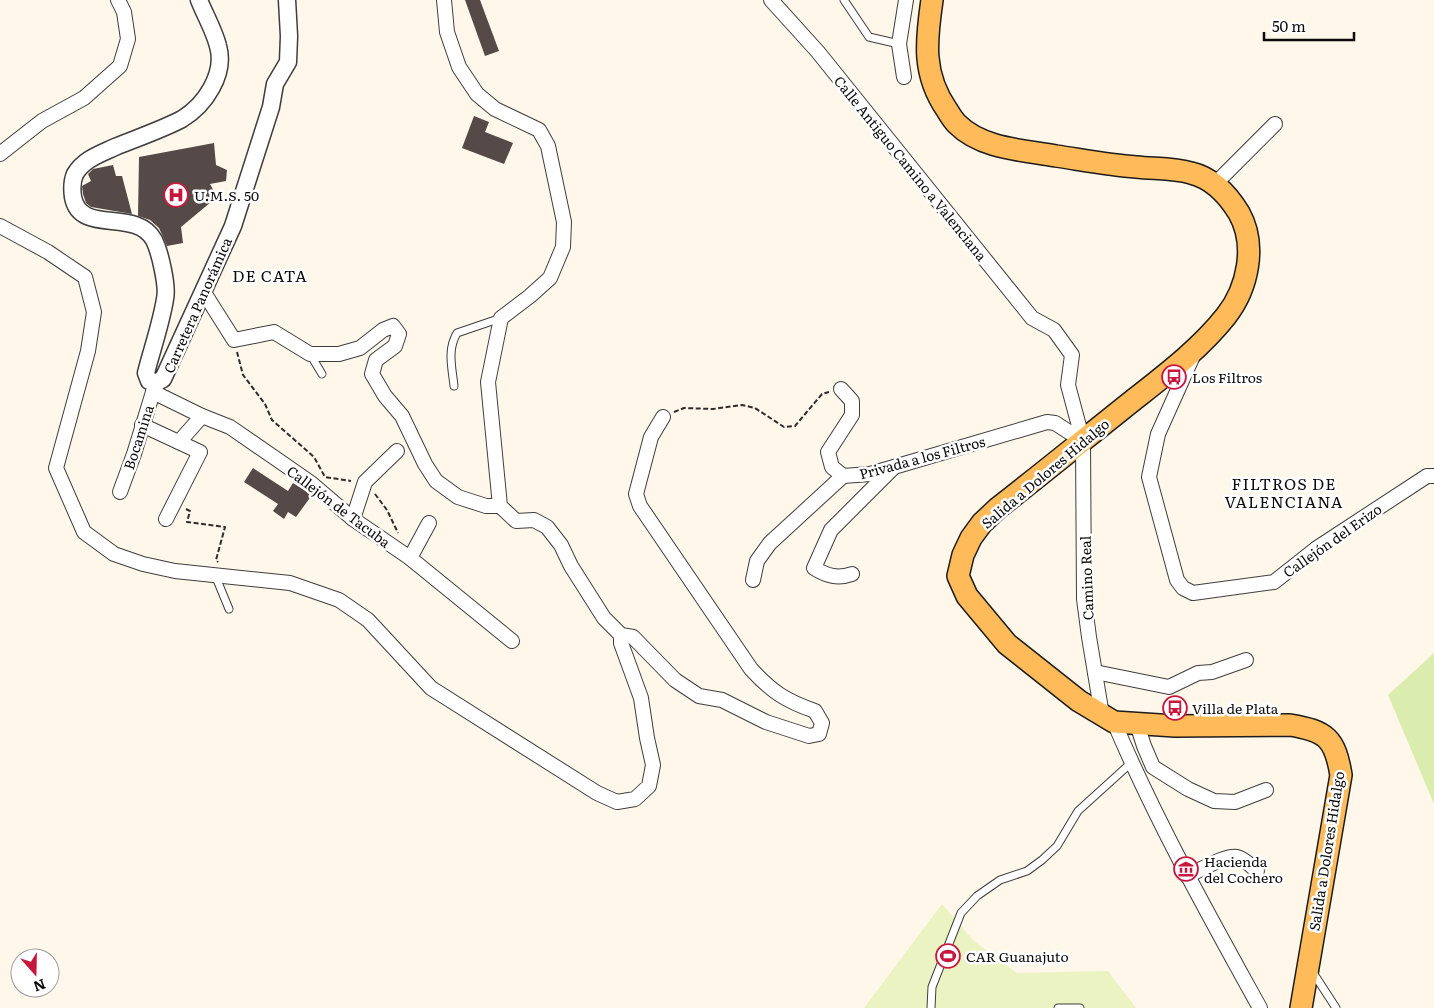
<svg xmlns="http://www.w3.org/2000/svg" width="1434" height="1008" font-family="Literata,serif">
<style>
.green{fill:#daedaf}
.pitch{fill:#ebf3c2}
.building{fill:#554a47}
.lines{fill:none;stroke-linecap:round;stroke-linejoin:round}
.service-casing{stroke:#3e3e3e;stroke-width:9}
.minor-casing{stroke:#3e3e3e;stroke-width:16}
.tertiary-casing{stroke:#3e3e3e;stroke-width:19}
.primary-casing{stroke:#1c1c1c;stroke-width:24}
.path{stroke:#2d2d2d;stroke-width:2;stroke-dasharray:5 2.5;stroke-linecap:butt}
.service{stroke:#fff;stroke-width:7}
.minor{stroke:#fff;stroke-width:14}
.tertiary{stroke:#fff;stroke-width:16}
.primary{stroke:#ffba59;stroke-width:21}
.labels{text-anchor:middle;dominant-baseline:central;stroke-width:5;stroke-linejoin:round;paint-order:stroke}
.street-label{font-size:14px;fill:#0b0b0b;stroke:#fff}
.poi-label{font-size:14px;fill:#0b0b0b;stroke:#fff;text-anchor:start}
.quarter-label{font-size:16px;letter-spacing:1px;fill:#0b0b0b;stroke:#fff}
</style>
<rect width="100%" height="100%" fill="#fff7e9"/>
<polygon class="green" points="1434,653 1434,804 1388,695"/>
<polygon class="pitch" points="942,904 973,940 1017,973 1108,971 1136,1008 864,1008"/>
<g class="building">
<polygon points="465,0 480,0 499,51 485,56"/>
<polygon points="474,116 489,122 485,132 513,143 504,164 462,148"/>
<polygon points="214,143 216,165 227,170 226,181 210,184 217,197 181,227 183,243 167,246 159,228 150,220 138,216 139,157"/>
<polygon points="113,165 116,176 122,176 132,214 91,207 86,203 83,194 82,186 91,181 88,174 93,169"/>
<polygon points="253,468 288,491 293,483 312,495 296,517 288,512 284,519 273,511 278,504 244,482"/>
</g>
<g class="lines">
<g class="service-casing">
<g id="service">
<polyline points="844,0 869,37 899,44"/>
<polyline points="310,354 322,374"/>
<path d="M454,386c-2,-19 -7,-36 3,-53l44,-15"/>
<polyline points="215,575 229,609"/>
<polyline points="1312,971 1336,1008"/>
<polyline points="931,1008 932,987 961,913 977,896 1000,880 1027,871 1042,860 1057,846 1078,811 1131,763"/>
<polyline points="1058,1008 1080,1008"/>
</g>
</g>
<g class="minor-casing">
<g id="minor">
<path d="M444,0l3,32 12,35 18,27 18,15 44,21 9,16 16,76 -1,25 -13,31 -20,18 -29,22 -13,64 12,124 16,15 18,-1 13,7 14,18 10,21 33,52 17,17 12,2 42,43 24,16 23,4 44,22 43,14 10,-2 3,-11 -7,-12c-29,-10 -43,-19 -64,-42l-111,-163 -4,-12 15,-57 12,-20"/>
<polyline points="771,0 818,52 1032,318 1054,330 1072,355 1068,385 1083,441 1084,599 1089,637 1102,715"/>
<polyline points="904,77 899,44 906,0"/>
<polyline points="0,154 42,121 84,98 120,66 128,39 124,12 118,0"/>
<polyline points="1214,185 1275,124"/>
<polyline points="0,226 48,252 85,277 94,312 88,351 56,468 84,532 114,554 143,564 175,571 290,583 339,600 368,620 431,688 597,793 617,802 635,799 649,786 653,765 647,738 641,698 621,643 621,635"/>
<polyline points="203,291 234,340 274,332 310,354 339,354 360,348 383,330 393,326 399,334 395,346 376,360 372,374 385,396 402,416 425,464 436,481 458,497 486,506 500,506"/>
<polyline points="1193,356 1158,434 1149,477 1177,580 1183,588 1193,593 1274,582 1317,548 1427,476 1434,476"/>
<polyline points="841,389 852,401 852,415 828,452 832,467 843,476 870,474 1047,422 1055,423 1083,441"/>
<polyline points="153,392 202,416 230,427 311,483 353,519 410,558 512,641"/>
<polyline points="142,425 200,452 166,519"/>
<polyline points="179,442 202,416"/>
<polyline points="120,492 134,454 153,392 157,384"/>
<polyline points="353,519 365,482 397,451"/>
<polyline points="410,558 429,523"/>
<path d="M852,574c-14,5 -25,2 -38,-6l17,-38 62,-62"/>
<polyline points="753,580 757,561 770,543 843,476"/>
<polyline points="1095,672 1169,687 1198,673 1212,672 1246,660"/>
<path d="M1114,722c42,99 94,192 146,286"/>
<polyline points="1137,724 1144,746 1153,767 1188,789 1214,801 1235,802 1266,790"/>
<path d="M1187,876c12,-5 37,-21 50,-19 8,2 14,9 20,14"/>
</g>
</g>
<g class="tertiary-casing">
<path id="tertiary" d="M199,0c6,15 15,30 19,46 8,28 -13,59 -36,73 -21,11 -45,19 -67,28 -15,7 -31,12 -40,27 -3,7 -3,16 -2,23 7,39 63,10 81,43 6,12 14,47 11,59 -4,25 -13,50 -19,74l3,8 6,2 8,-4 70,-153 38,-119 4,-23 13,-22 1,-26 -2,-36"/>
</g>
<g class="primary-casing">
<path id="primary" d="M932,0c-6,41 -10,74 15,110 3,5 6,10 10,14 25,25 66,26 99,32 27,4 53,9 80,11 18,2 38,1 55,6 21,5 37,22 48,40 18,32 9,75 -13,103 -26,33 -62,60 -95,86 -44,35 -88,71 -133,106l-16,15 -11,15 -8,17 -5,21 9,20 40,48 72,57 35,21 61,4 115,-1c36,6 45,13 51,50l-40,233"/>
</g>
<g class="path">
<polyline points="237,352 243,375 265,404 272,420 314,457 325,477 351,481"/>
<polyline points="674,412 684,408 713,409 742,405 755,408 784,427 795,426 822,394 829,392"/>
<polyline points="375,494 387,510 398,533"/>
<polyline points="186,509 190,511 187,522 225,527 216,560 218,562"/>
</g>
<use href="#service" class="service"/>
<use href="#minor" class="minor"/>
<use href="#tertiary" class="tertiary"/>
<use href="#primary" class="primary"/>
</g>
<defs>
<g id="hospital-ring" transform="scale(1.25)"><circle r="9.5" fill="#fff" stroke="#c8173e" stroke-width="1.5"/><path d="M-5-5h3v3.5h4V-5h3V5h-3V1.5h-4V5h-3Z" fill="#c8173e"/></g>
<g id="bus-ring" transform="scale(1.25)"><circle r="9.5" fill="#fff" stroke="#c8173e" stroke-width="1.5"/><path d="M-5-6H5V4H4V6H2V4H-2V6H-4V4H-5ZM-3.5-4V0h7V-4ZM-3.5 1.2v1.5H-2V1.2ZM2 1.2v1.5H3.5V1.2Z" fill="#c8173e"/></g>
<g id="museum-ring" transform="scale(1.25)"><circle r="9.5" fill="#fff" stroke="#c8173e" stroke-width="1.5"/><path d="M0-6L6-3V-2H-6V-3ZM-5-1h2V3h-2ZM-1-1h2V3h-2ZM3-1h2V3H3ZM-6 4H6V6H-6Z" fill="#c8173e"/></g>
<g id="stadium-ring" transform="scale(1.25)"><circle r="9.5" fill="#fff" stroke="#c8173e" stroke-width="1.5"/><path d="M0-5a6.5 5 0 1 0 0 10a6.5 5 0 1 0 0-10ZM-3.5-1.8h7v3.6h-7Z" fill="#c8173e"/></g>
</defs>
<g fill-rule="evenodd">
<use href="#hospital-ring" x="176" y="195"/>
<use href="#bus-ring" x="1174" y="377"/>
<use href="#bus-ring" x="1175" y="708"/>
<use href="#museum-ring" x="1186" y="869"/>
<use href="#stadium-ring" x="948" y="956"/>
</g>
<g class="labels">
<g class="street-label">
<text transform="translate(911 168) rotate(51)">Calle Antiguo Camino a Valenciana</text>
<text transform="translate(197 305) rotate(-66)">Carretera Panorámica</text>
<text transform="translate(138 437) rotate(-72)">Bocamina</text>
<text transform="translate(922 457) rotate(-15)">Privada a los Filtros</text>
<text transform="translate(1045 473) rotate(-40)">Salida a Dolores Hidalgo</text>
<text transform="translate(339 506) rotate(37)">Callejón de Tacuba</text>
<text transform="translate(1332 540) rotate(-35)">Callejón del Erizo</text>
<text transform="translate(1086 578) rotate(-92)">Camino Real</text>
<text transform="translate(1326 851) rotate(-81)">Salida a Dolores Hidalgo</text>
</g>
<g class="poi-label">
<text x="194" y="195">U.M.S. 50</text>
<text x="1192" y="377">Los Filtros</text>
<text x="1192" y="708">Villa de Plata</text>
<text x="1204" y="861">Hacienda<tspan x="1204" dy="16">del Cochero</tspan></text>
<text x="966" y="956">CAR Guanajuto</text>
</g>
<g class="quarter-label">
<text x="270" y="275">DE CATA</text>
<text x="1284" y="483">FILTROS DE<tspan x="1284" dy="18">VALENCIANA</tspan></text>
</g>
</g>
<g transform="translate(35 973) rotate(160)"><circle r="24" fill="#ffffff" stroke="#9d9d9d"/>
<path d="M0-4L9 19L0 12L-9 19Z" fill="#c8173e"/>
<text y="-8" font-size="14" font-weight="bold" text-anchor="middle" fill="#0b0b0b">N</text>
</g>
<path d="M1264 32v8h90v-8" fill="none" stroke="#0b0b0b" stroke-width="2.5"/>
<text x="1272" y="32" font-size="15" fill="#0b0b0b" stroke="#ffffff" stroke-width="4" paint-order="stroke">50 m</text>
</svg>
